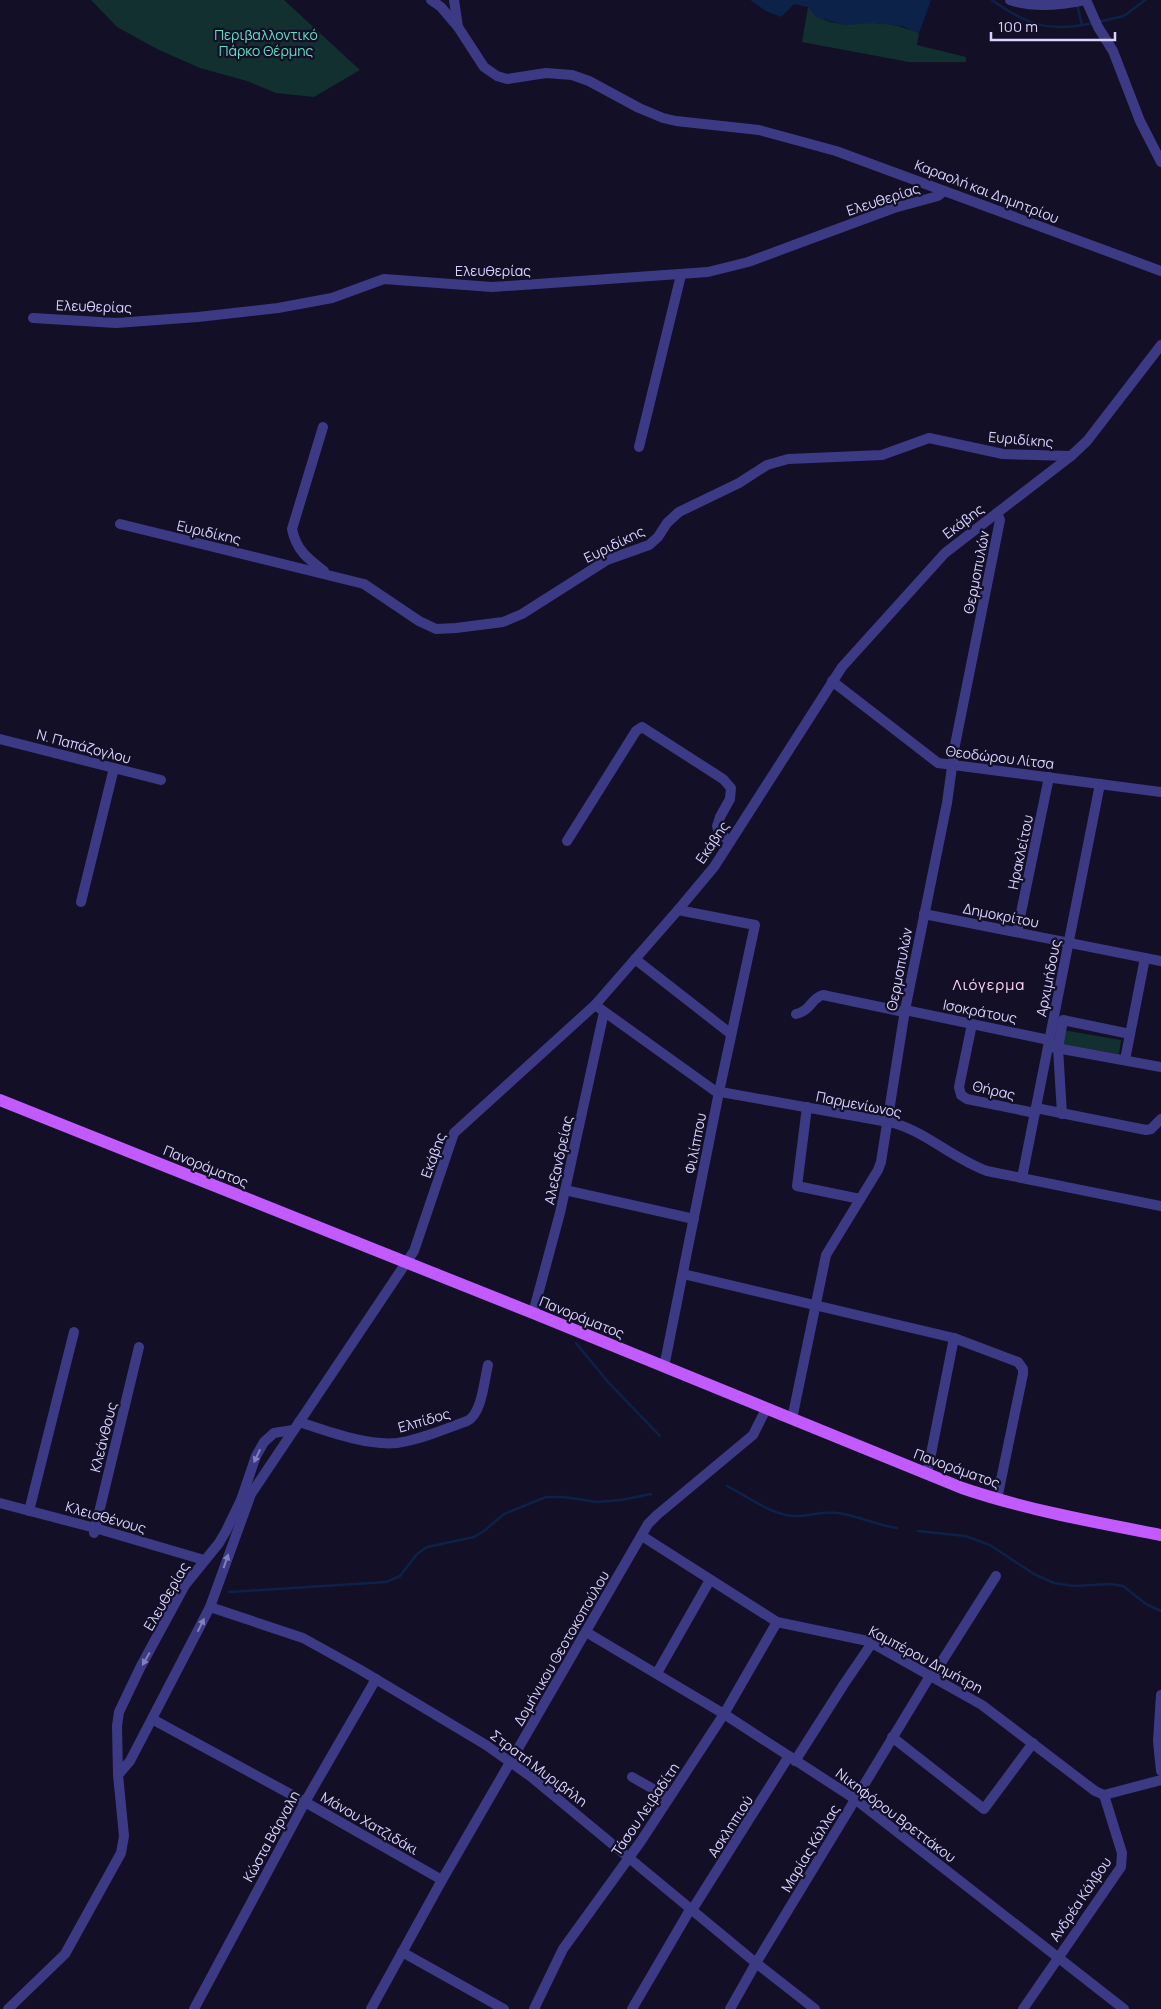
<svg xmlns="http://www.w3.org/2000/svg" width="1161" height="2009" font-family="Manrope,sans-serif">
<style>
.green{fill:#12302f}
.water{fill:#0c2248}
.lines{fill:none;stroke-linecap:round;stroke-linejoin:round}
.stream{stroke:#0c2248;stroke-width:2.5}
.minor{stroke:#3d3a85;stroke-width:10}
.major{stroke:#c25bff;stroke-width:12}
.oneway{fill:#837fbc}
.labels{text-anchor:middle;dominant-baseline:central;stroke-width:4.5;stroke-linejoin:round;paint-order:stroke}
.park-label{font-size:14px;fill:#5fe0c0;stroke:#130f26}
.street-label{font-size:14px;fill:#d9d4ff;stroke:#130f26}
.neighbourhood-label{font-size:15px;letter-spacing:1px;fill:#ffd6f0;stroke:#130f26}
</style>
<rect width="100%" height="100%" fill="#130f26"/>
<g class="green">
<polygon points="91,0 284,0 360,70 314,97 276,93 247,81 200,68 159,50 117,27"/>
<path d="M808,7c19,23 39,15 65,16 16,0 31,4 46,10l-2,12 49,12v5h-57l-107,-20z"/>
<polygon points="1063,1030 1121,1040 1119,1054 1061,1044"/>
</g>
<polygon class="water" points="750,0 931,0 919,33 902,26 873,23 844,25 816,17 808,7 794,4 781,17 766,11"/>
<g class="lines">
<g class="stream">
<path d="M992,0c35,25 57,33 101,23"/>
<polyline points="1077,4 1082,25"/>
<polyline points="1098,22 1124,16 1145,0"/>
<polyline points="576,1343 608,1382 660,1436"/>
<path d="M727,1486c18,9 45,29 66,30 15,1 30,-6 45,-3 20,3 38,12 59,15"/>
<polyline points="918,1531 965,1536 990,1545 1034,1574 1054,1583 1074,1586 1111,1584 1123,1586 1146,1604 1161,1611"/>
<polyline points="229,1592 386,1582 400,1576 417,1554 427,1547 474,1537 484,1531 504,1514 546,1497 564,1497 597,1502 621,1500 651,1494"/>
</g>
<g class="minor">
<polyline points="431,0 441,7 458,27 484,67 497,76 507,79 546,73 572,75 589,81 639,108 663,118 676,121 759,130 836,151 1161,271"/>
<polyline points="454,0 458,27"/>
<path d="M1010,0c23,8 52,5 75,0"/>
<polyline points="1086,0 1098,27 1113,51 1140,121 1161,162"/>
<polyline points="33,318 116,323 198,317 278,308 332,298 384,279 492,287 708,272 748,262 894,208 938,196 944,191"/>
<path d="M323,427l-31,102c4,21 16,30 32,42"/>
<polyline points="639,447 681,275"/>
<polyline points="120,524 364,584 419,621 436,629 456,628 503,622 522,614 607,560 649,545 658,537 667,523 679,512 739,483 767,465 788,459 882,455 929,438 1003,454 1071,456 1087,441 1161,345"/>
<polyline points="832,681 938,763 1161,792"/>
<polyline points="0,739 161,780"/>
<polyline points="567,841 636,731 642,727 723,779 731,788 730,799 720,817 717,826 719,832 730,842"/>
<polyline points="81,902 114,768"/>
<polyline points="924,914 1161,961"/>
<polyline points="1017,932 1049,777"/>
<polyline points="635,959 731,1034"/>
<path d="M595,1005l120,86 179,32c33,10 60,36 93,48l174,35"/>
<polyline points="905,1010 1049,1040"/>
<path d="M796,1014c16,-4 15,-16 27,-19l81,17"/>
<polyline points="972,1024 959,1087 961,1095 967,1099 1035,1113"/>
<polyline points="1051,1047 1161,1067"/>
<polyline points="1125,1060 1145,958"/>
<polyline points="807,1107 797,1186 860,1199"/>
<polyline points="1036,1108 1146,1130 1151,1129 1161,1119"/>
<polyline points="1062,1114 1058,1048 1063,1020 1130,1034"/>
<polyline points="1022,1178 1100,784"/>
<polyline points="565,1190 694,1219"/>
<polyline points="683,1274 954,1338 1018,1362 1023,1369 1023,1374 997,1499"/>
<polyline points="533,1313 560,1213 604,1012"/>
<polyline points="664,1367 719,1092 755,925 678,910"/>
<polyline points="792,1419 826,1255 878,1170 881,1162 905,1010 947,803 955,745 1000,520 997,513"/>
<path d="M299,1422c28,9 67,24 98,21 23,-3 48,-14 70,-22 15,-7 17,-40 21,-56"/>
<polyline points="927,1474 954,1338"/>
<polyline points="0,1503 95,1528 204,1560"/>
<polyline points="29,1511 74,1332"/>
<polyline points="94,1533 139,1347"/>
<polyline points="642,1536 777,1622 868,1641 982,1705 1095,1791 1104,1795"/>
<polyline points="210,1607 303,1638 359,1669 486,1745 530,1776 756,1963 815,2009"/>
<polyline points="586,1632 724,1714 855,1799 1124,2009"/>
<polyline points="657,1673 710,1580"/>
<polyline points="932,1677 996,1576"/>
<polyline points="1161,1695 1158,1741 1161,1771"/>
<polyline points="152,1719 305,1802 442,1880"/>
<polyline points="892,1737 984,1809 1033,1743"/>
<polyline points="795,1761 844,1684 872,1643"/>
<polyline points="118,1775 130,1761 210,1607 251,1494 414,1251 454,1133 595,1005 678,910 714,867 842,667 945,553 1071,456"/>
<polyline points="632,1777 669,1798"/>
<polyline points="692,1910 789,1756"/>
<polyline points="402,1952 504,2009"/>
<polyline points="8,2009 65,1954 121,1853 124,1836 118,1775 117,1726 119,1712 141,1666 185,1585 219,1543 226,1531 241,1500 256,1456 264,1442 274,1433 293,1430"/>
<polyline points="194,2009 305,1802 376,1679"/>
<polyline points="371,2009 442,1880 648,1524 657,1515 753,1435 766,1409"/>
<polyline points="534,2009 563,1949 641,1841 724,1714 777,1622"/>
<polyline points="632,2009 691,1908"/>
<polyline points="730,2009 756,1963 930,1676"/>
<polyline points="1023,2009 1121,1867 1122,1853 1104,1795 1161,1780"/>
</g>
<path class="major" d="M0,1100l533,213 429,175c65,22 132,34 199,47"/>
</g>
<defs><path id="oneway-solid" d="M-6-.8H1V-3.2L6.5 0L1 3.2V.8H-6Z" transform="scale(1.25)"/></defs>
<g class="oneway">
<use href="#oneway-solid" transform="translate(257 1456) rotate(115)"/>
<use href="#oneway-solid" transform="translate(226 1561) rotate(-71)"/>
<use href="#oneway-solid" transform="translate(201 1625) rotate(-63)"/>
<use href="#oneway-solid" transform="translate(146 1659) rotate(120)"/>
</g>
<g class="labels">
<g class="park-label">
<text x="266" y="34">Περιβαλλοντικό<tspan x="266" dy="16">Πάρκο Θέρμης</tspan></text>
</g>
<g class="street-label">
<text transform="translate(987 191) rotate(21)">Καραολή και Δημητρίου</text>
<text transform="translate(883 199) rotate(-18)">Ελευθερίας</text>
<text x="493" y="270">Ελευθερίας</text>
<text transform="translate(94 306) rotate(2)">Ελευθερίας</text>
<text transform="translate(1021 439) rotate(5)">Ευριδίκης</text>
<text transform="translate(963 521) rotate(-37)">Εκάβης</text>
<text transform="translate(209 532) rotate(13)">Ευριδίκης</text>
<text transform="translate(614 544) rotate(-26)">Ευριδίκης</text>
<text transform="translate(976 572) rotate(-79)">Θερμοπυλών</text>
<text transform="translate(84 746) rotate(15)">Ν. Παπάζογλου</text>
<text transform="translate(1000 757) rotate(7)">Θεοδώρου Λίτσα</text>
<text transform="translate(712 842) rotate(-56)">Εκάβης</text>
<text transform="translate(1020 852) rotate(-78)">Ηρακλείτου</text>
<text transform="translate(1001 915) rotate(11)">Δημοκρίτου</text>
<text transform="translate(899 969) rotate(-79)">Θερμοπυλών</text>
<text transform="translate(1048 978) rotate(-79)">Αρχιμήδους</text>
<text transform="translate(980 1011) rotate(11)">Ισοκράτους</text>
<text transform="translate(994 1090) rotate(13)">Θήρας</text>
<text transform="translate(859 1104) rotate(11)">Παρμενίωνος</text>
<text transform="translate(695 1143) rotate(-79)">Φιλίππου</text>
<text transform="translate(433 1155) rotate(-70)">Εκάβης</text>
<text transform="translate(558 1160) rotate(-78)">Αλεξανδρείας</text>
<text transform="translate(206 1166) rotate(22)">Πανοράματος</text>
<text transform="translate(582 1317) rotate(22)">Πανοράματος</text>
<text transform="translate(424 1420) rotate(-16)">Ελπίδος</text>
<text transform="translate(103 1437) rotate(-76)">Κλεάνθους</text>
<text transform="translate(957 1468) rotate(20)">Πανοράματος</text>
<text transform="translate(106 1517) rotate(16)">Κλεισθένους</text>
<text transform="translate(166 1596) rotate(-60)">Ελευθερίας</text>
<text transform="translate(561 1648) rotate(-60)">Δομήνικου Θεοτοκοπούλου</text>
<text transform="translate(926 1659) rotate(28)">Καμπέρου Δημήτρη</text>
<text transform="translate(539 1768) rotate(37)">Στρατή Μυριβήλη</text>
<text transform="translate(645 1809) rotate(-56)">Τάσου Λειβαδίτη</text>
<text transform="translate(896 1815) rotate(37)">Νικηφόρου Βρεττάκου</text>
<text transform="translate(370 1823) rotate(30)">Μάνου Χατζιδάκι</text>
<text transform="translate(730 1826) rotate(-57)">Ασκληπιού</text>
<text transform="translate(271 1836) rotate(-61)">Κώστα Βάρναλη</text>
<text transform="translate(810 1848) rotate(-59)">Μαρίας Κάλλας</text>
<text transform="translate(1080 1899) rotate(-56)">Ανδρέα Κάλβου</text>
</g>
<g class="neighbourhood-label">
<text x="989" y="984">Λιόγερμα</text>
</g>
</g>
<path d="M991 32v8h124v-8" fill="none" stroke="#d9d4ff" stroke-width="2.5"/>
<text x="998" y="32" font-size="15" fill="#d9d4ff" stroke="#130f26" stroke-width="4" paint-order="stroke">100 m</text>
</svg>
